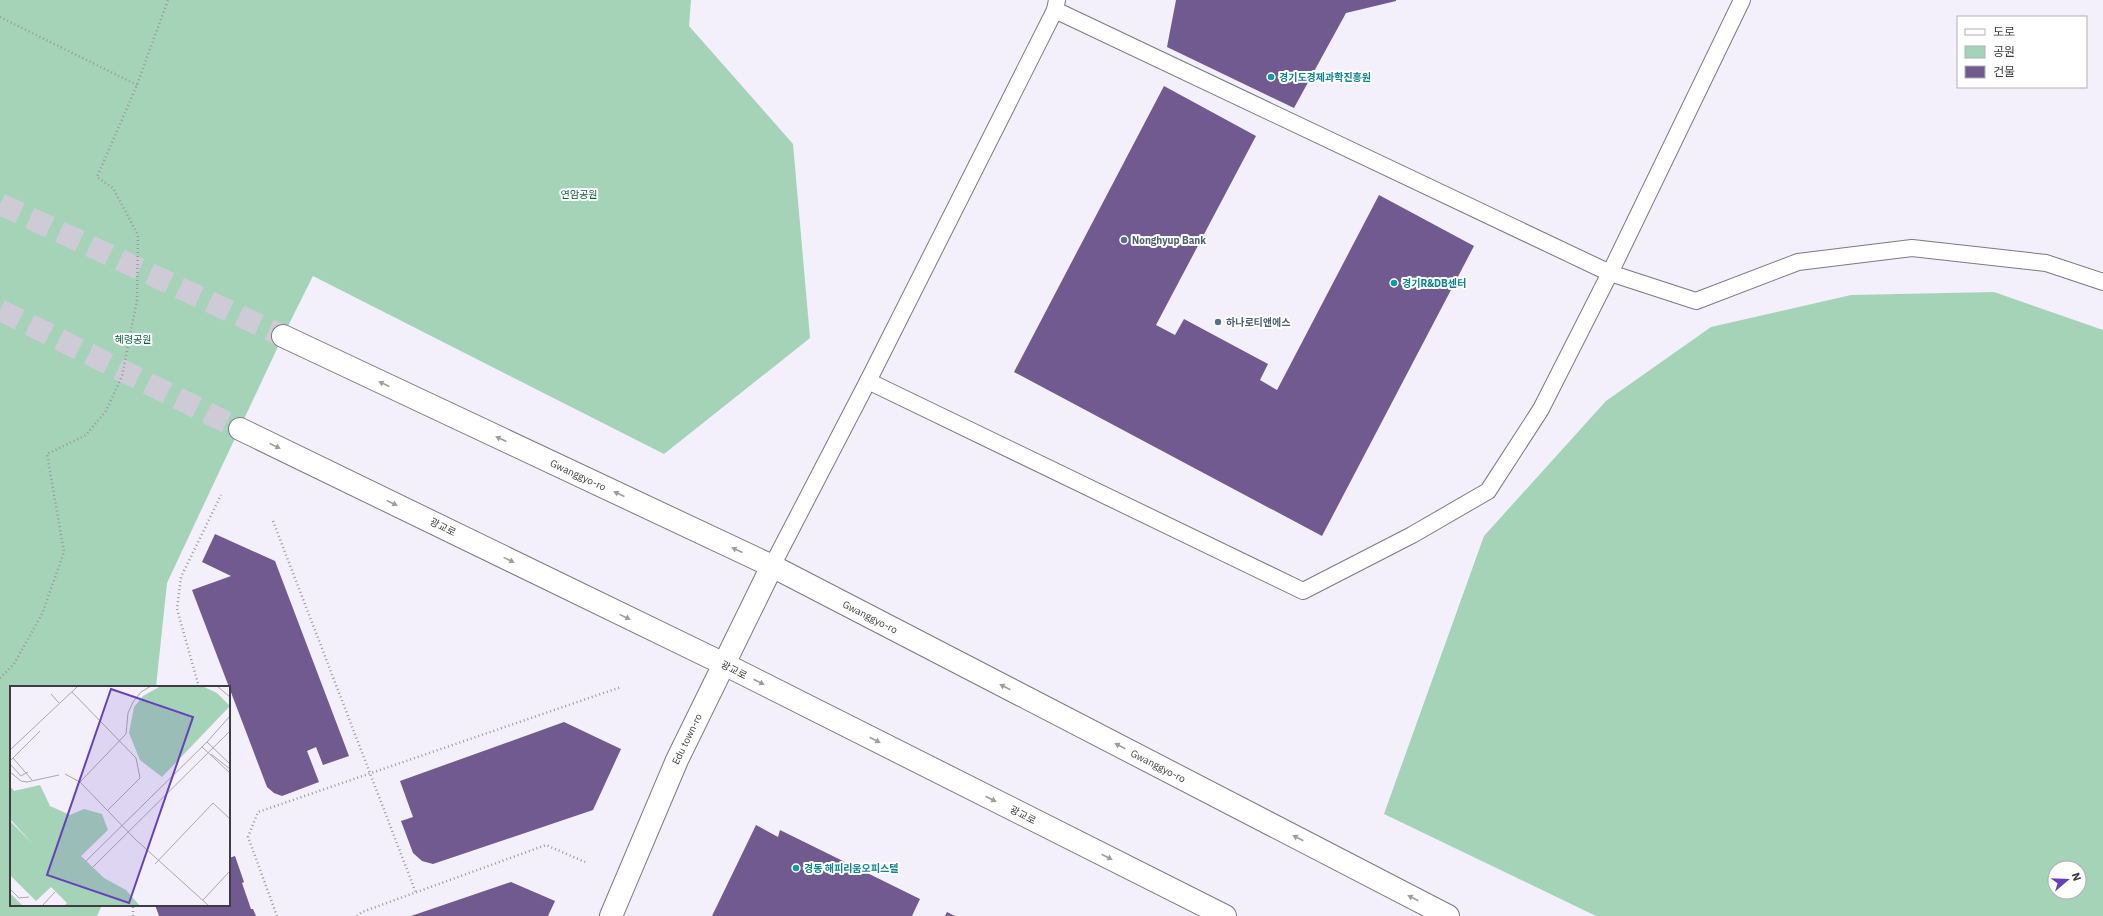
<svg xmlns="http://www.w3.org/2000/svg" width="2103" height="916" font-family="'IBM Plex Sans','Noto Sans KR',sans-serif">
<style>
.green{fill:#a4d3b7;fill-rule:evenodd}
.building{fill:#705a90}
.lines{fill:none;stroke-linecap:round;stroke-linejoin:round}
.secondary-tunnel{stroke:#cfcbd6;stroke-width:22;stroke-dasharray:22 11;stroke-linecap:butt}
.service-casing{stroke:#7d7984;stroke-width:18}
.tertiary-casing{stroke:#7d7984;stroke-width:24}
.secondary-casing{stroke:#7d7984;stroke-width:24}
.path{stroke:#9b98a0;stroke-width:2.5;stroke-dasharray:1 3;stroke-linecap:butt}
.service{stroke:#fff;stroke-width:16}
.tertiary{stroke:#fff;stroke-width:22}
.secondary{stroke:#fff;stroke-width:22}
.oneway{fill:#9e9ea0}
.culture-dot{fill:#0f9aa8;stroke:#fff;stroke-width:1.5}
.service-dot{fill:#5c6f8a;stroke:#fff;stroke-width:1.5}
.labels{text-anchor:middle;dominant-baseline:central;stroke-width:4;stroke-linejoin:round;paint-order:stroke}
.culture-label{font-size:10px;font-weight:bold;fill:#0d838f;stroke:#fff;text-anchor:start}
.park-label{font-size:10px;fill:#085d3a;stroke:#fff}
.service-label{font-size:10px;font-weight:bold;fill:#4e5e75;stroke:#fff;text-anchor:start}
.street-label{font-size:10px;fill:#3d3c40;stroke:#fff}
.inset-road{fill:none;stroke:#aaa7b0;stroke-width:1}
.view{fill:#6641b9;fill-opacity:0.15;stroke:#6641b9;stroke-width:2}
.inset-edge{fill:none;stroke:#3d3c40;stroke-width:2}
</style>
<rect width="100%" height="100%" fill="#f3effb"/>
<g class="green">
<polygon points="0,0 691,0 689,26 793,144 810,338 664,454 313,276 283,336 167,583 156,687 11,687 11,905 102,905 97,916 0,916"/>
<path d="M1994,292l109,38v586h-507l-212,-102 100,-278 122,-135 105,-74 140,-32zM2055,868h24v24h-24z"/>
</g>
<g class="building">
<polygon points="1176,0 1396,0 1396,1 1346,13 1294,108 1167,47"/>
<polygon points="1164,86 1256,136 1156,325 1175,335 1184,319 1268,364 1260,380 1277,390 1379,195 1474,246 1322,536 1014,372"/>
<polygon points="215,534 275,561 349,756 323,765 316,747 307,751 319,782 282,796 274,793 267,787 192,590 231,576 202,562"/>
<polygon points="564,722 621,749 593,810 433,864 422,861 413,853 401,821 413,817 400,781"/>
<polygon points="756,825 778,837 780,830 920,899 912,916 712,916"/>
<polygon points="235,856 244,882 242,883 251,909 253,909 256,916 159,916 155,905 229,905 229,858"/>
<polygon points="511,882 555,901 548,916 411,916"/>
<polygon points="947,912 955,916 945,916"/>
</g>
<g class="lines">
<g class="secondary-tunnel">
<polyline points="0,204 283,336"/>
<polyline points="0,310 240,429"/>
</g>
<g class="service-casing">
<g id="service">
<polyline points="1055,10 1610,273 1696,301 1798,262 1912,248 2046,263 2103,282"/>
<polyline points="868,381 1303,591 1412,535 1488,491 1541,409 1610,273 1742,0"/>
<polyline points="772,566 868,381 1055,10 1057,0"/>
</g>
</g>
<g class="tertiary-casing">
<polyline id="tertiary" points="611,916 677,760 772,566"/>
</g>
<g class="secondary-casing">
<g id="secondary">
<polyline points="283,336 772,566 1448,916"/>
<polyline points="240,429 724,664 1225,916"/>
</g>
</g>
<g class="path">
<polyline points="0,17 137,85"/>
<polyline points="273,521 416,893"/>
<polyline points="0,678 14,664 42,614 64,552 47,454 86,435 106,411 122,376 137,300 138,235 113,188 97,177 137,85 168,0"/>
<polyline points="199,687 177,609 181,577 221,495"/>
<polyline points="133,916 133,905"/>
<polyline points="277,916 248,837 258,812 621,687"/>
<polyline points="357,916 362,912 546,845 585,862"/>
</g>
<use href="#service" class="service"/>
<use href="#tertiary" class="tertiary"/>
<use href="#secondary" class="secondary"/>
</g>
<defs><path id="oneway-solid" d="M-6-.8H1V-3.2L6.5 0L1 3.2V.8H-6Z"/></defs>
<g class="oneway">
<use href="#oneway-solid" transform="translate(384 384) rotate(-155)"/>
<use href="#oneway-solid" transform="translate(501 439) rotate(-155)"/>
<use href="#oneway-solid" transform="translate(275 446) rotate(26)"/>
<use href="#oneway-solid" transform="translate(619 494) rotate(-155)"/>
<use href="#oneway-solid" transform="translate(392 503) rotate(26)"/>
<use href="#oneway-solid" transform="translate(737 550) rotate(-155)"/>
<use href="#oneway-solid" transform="translate(509 560) rotate(26)"/>
<use href="#oneway-solid" transform="translate(625 617) rotate(26)"/>
<use href="#oneway-solid" transform="translate(759 682) rotate(27)"/>
<use href="#oneway-solid" transform="translate(1005 687) rotate(-153)"/>
<use href="#oneway-solid" transform="translate(875 740) rotate(27)"/>
<use href="#oneway-solid" transform="translate(1120 746) rotate(-153)"/>
<use href="#oneway-solid" transform="translate(991 799) rotate(27)"/>
<use href="#oneway-solid" transform="translate(1298 838) rotate(-153)"/>
<use href="#oneway-solid" transform="translate(1107 857) rotate(27)"/>
<use href="#oneway-solid" transform="translate(1413 898) rotate(-153)"/>
</g>
<g class="culture-dot">
<circle cx="1271" cy="77" r="4"/>
<circle cx="1394" cy="283" r="4"/>
<circle cx="796" cy="868" r="4"/>
</g>
<g class="service-dot">
<circle cx="1124" cy="240" r="4"/>
<circle cx="1218" cy="322" r="4"/>
</g>
<g class="labels">
<g class="culture-label">
<text x="1279" y="77">경기도경제과학진흥원</text>
<text x="1402" y="283">경기R&amp;DB센터</text>
<text x="804" y="868">경동 해피리움오피스텔</text>
</g>
<g class="park-label">
<text x="579" y="194">연암공원</text>
<text x="133" y="339">혜령공원</text>
</g>
<g class="service-label">
<text x="1132" y="240">Nonghyup Bank</text>
<text x="1226" y="322">하나로티앤에스</text>
</g>
<g class="street-label">
<text transform="translate(578 475) rotate(25)">Gwanggyo-ro</text>
<text transform="translate(443 527) rotate(26)">광교로</text>
<text transform="translate(870 617) rotate(27)">Gwanggyo-ro</text>
<text transform="translate(734 670) rotate(27)">광교로</text>
<text transform="translate(687 739) rotate(-64)">Edu town-ro</text>
<text transform="translate(1158 766) rotate(27)">Gwanggyo-ro</text>
<text transform="translate(1023 815) rotate(27)">광교로</text>
</g>
</g>
<g transform="translate(10 686)">
<rect width="220" height="220" fill="#f3effb"/>
<path d="M151,0h41l15,7 13,13 -68,71 -22,-17 -11,-27 5,-26 9,-11zM30,99l10,21 20,9 14,-6 18,5 6,16 -27,26 23,22 22,12 14,16h-76l3,-3 -16,-16 -15,14 -26,-26v-54l23,23 -23,-25v-33l4,5zM0,207l13,13h-13z" fill="#a4d3b7"/>
<path class="inset-road" d="M207,0l13,11M62,6l64,66 4,20 -32,32M41,8l8,9M197,56l23,22M192,61l28,26M0,64l68,-64M201,68l19,15M3,72l19,22M0,75l30,-30M0,78l11,12 7,-4M0,86l11,9 6,1 32,-7M55,88l15,8 55,57 74,67M70,96l46,-48 2,-21 5,-11 8,-10 10,-6M76,175l121,-119 23,-26M145,178l58,-61 17,16M83,181l137,-136M0,203l9,9 10,-1M193,214l27,-29M32,220l13,-14"/>
<path class="view" d="M101,3l82,28 -64,186 -82,-28z"/>
<rect width="220" height="220" class="inset-edge"/>
</g>
<rect x="1957" y="16" width="130" height="72" fill="#ffffff" stroke="#b1b1b3"/>
<rect x="1965" y="29" width="20" height="6" fill="#ffffff" stroke="#b1b1b3"/>
<text x="1993" y="36" font-size="12" fill="#3d3c40">도로</text>
<rect x="1965" y="46" width="20" height="12" fill="#a4d3b7" stroke="#b1b1b3"/>
<text x="1993" y="56" font-size="12" fill="#3d3c40">공원</text>
<rect x="1965" y="66" width="20" height="12" fill="#705a90" stroke="#b1b1b3"/>
<text x="1993" y="76" font-size="12" fill="#3d3c40">건물</text>
<g transform="translate(2067 880) rotate(71)"><circle r="19" fill="#ffffff" stroke="#b1b1b3"/>
<path d="M0-3L7 15L0 10L-7 15Z" fill="#6641b9"/>
<text y="-6" font-size="11" font-weight="bold" text-anchor="middle" fill="#3d3c40">N</text>
</g>
</svg>
